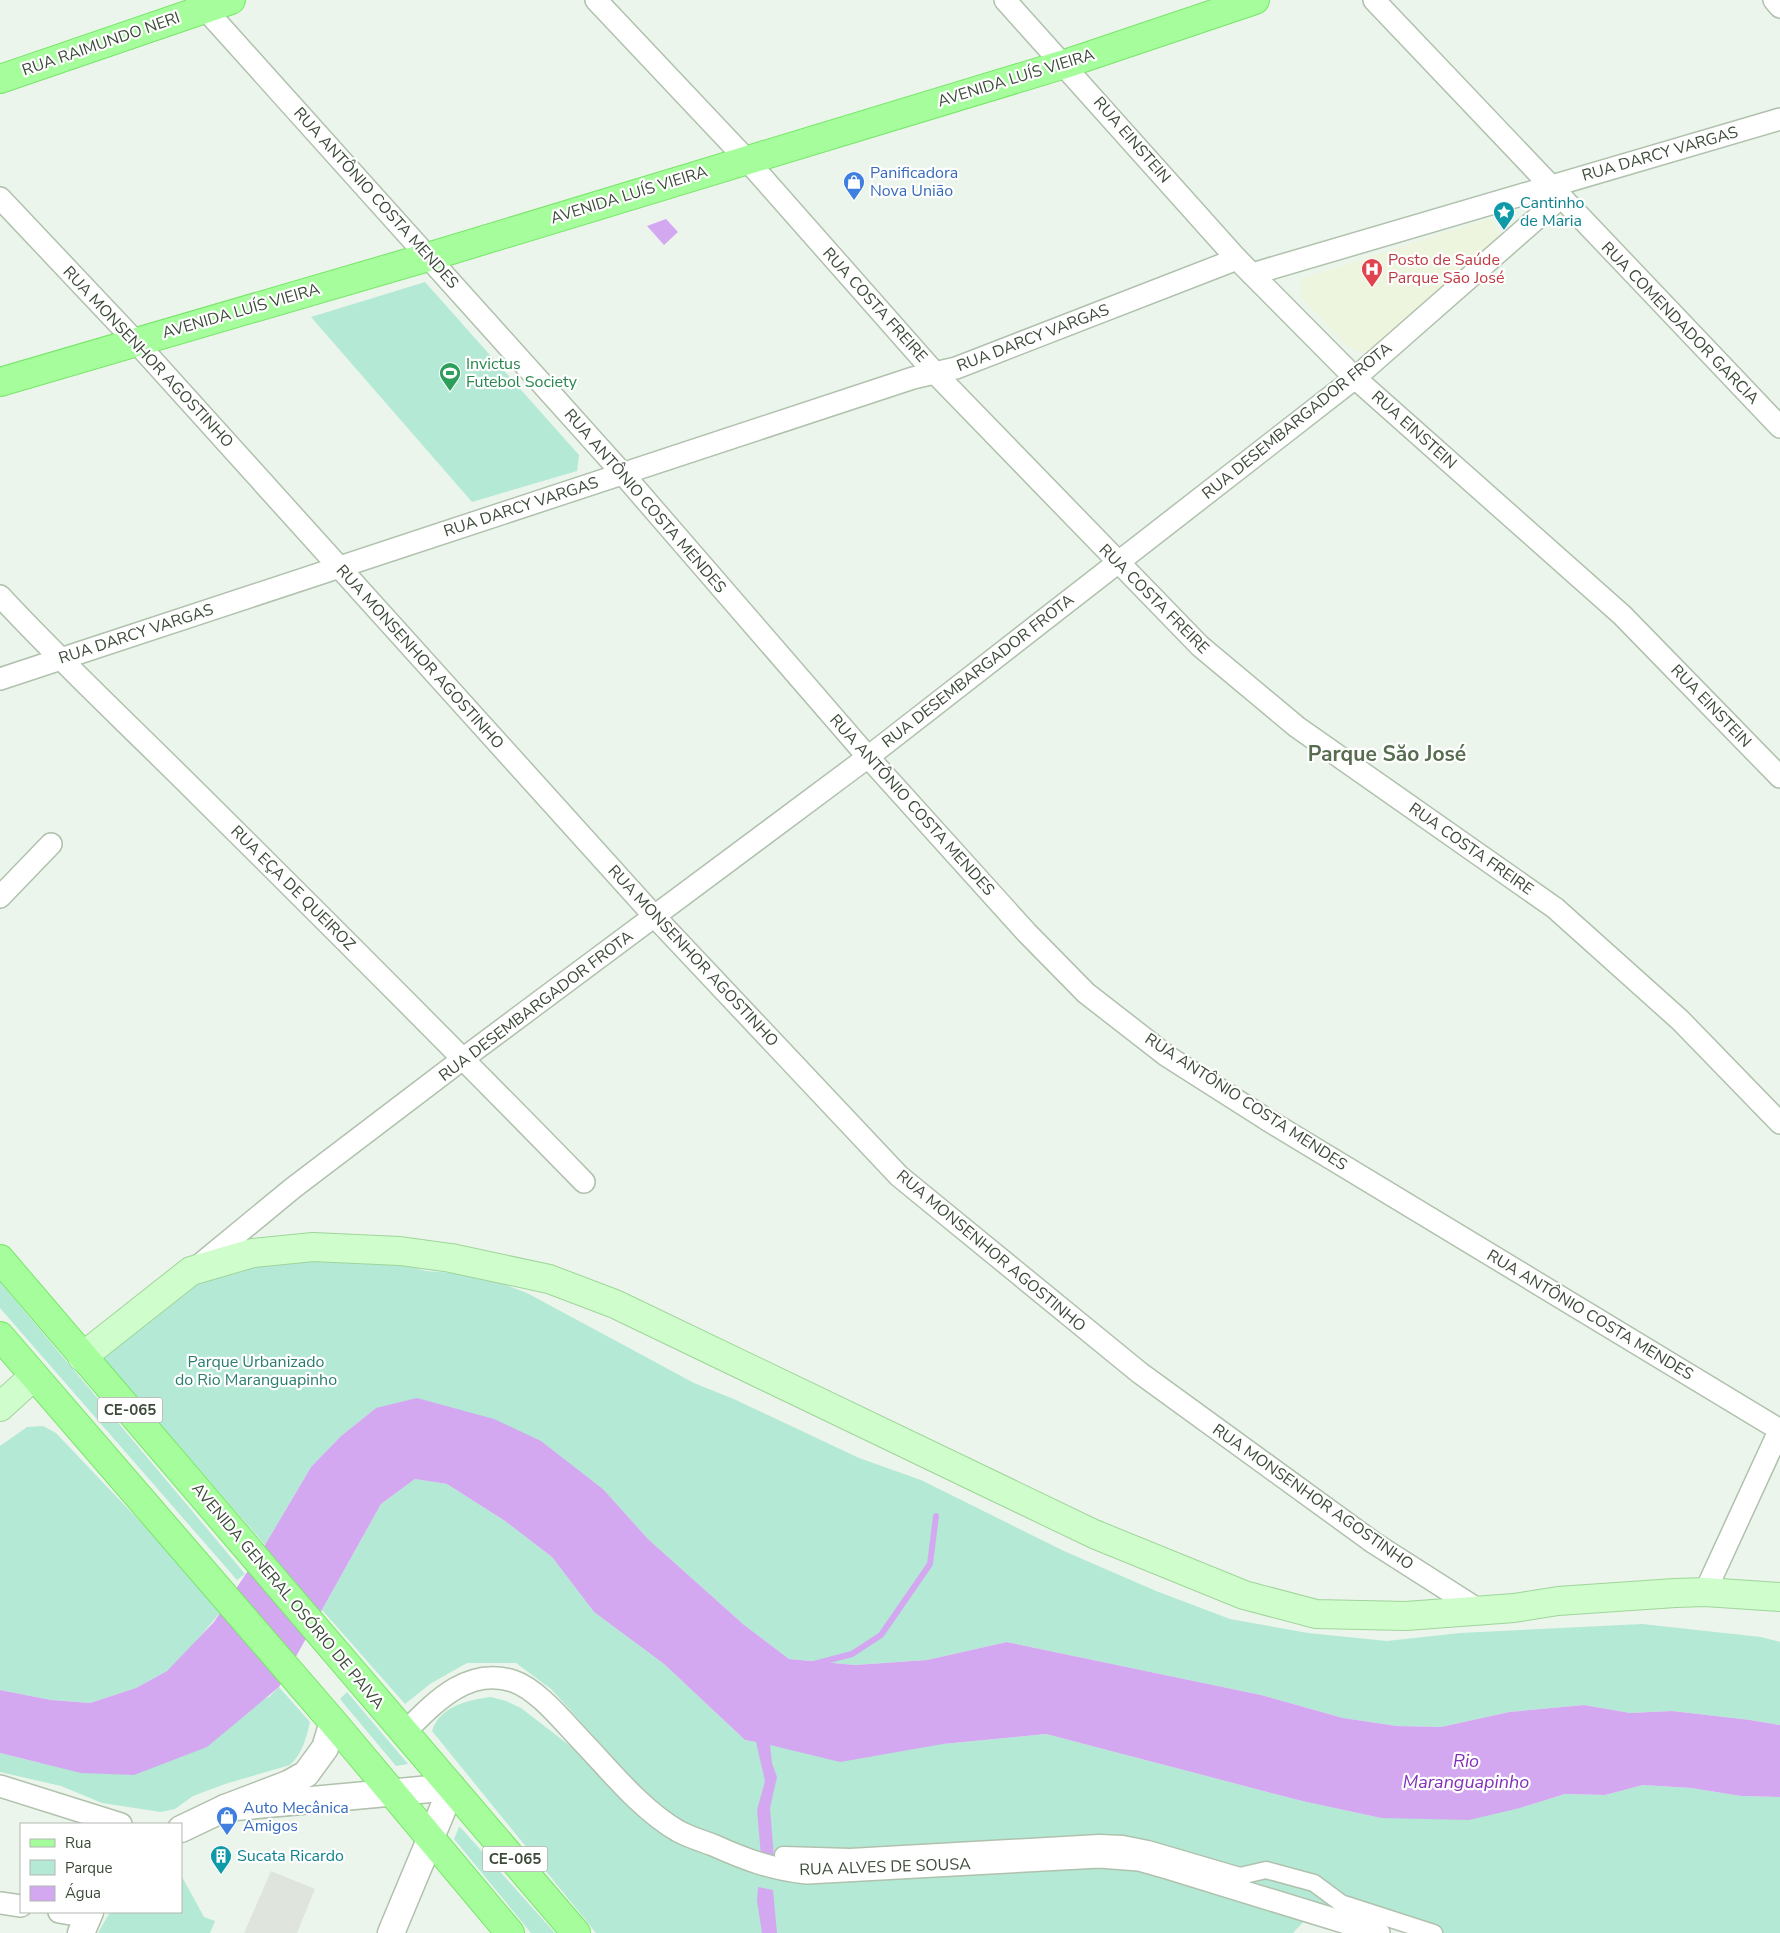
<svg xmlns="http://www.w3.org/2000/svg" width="1780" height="1933" font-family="'Nunito Sans',sans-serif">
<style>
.industrial{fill:#dfe5dc}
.medical{fill:#eef5df}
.green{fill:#b4e9d6}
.water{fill:#d4a8f1}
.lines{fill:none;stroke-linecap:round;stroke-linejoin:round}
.stream{stroke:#d4a8f1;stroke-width:6}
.pedestrian-casing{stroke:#b0c1ad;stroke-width:19}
.minor-casing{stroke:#b0c1ad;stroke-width:24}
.tertiary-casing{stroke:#b0c1ad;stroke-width:29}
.secondary-casing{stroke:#9fd59b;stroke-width:30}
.primary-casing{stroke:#78e56a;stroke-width:30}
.pedestrian{stroke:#fff;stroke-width:16}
.minor{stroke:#fff;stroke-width:21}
.tertiary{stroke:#fff;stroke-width:26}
.secondary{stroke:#cffecc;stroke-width:28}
.primary{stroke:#a5fe9b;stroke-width:28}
.labels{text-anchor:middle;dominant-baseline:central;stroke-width:4.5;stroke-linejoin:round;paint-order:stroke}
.shield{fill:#fff;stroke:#768074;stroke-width:1}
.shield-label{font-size:15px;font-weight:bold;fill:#3c4a39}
.street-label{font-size:16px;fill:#3c4a39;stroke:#fff}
.shop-label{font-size:16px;fill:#366cbe;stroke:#fff;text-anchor:start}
.culture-label{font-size:16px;fill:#0d838f;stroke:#fff;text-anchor:start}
.health-label{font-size:16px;fill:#be3a42;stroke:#fff;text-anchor:start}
.leisure-label{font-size:16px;fill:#27864d;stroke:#fff;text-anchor:start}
.park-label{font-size:16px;fill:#2a7d6d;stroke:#fff}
.water-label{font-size:18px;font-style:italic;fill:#8230b7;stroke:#fff}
.district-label{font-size:21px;font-weight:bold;fill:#566d50;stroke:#fff}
</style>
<rect width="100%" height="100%" fill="#ecf5eb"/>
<polygon class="industrial" points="271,1871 315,1889 297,1933 244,1933"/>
<polygon class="medical" points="1490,218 1502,239 1366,353 1348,347 1300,297 1300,279"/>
<g class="green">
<polygon points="425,282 579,455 577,471 472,502 311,317"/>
<polygon points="254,1257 398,1263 426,1271 480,1275 527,1293 694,1383 736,1400 859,1458 921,1480 1064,1551 1156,1591 1230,1619 1308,1633 1387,1641 1460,1633 1642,1624 1761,1637 1780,1642 1780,1725 1750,1720 1672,1711 1630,1713 1584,1705 1509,1712 1441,1727 1397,1726 1343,1718 1261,1695 1007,1642 927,1660 855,1665 789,1659 743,1624 648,1539 604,1490 376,1408 341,1436 311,1467 265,1545 97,1351 176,1290"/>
<polygon points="0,1282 245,1574 237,1580 0,1308"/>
<polygon points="43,1426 56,1433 223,1609 188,1651 167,1671 136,1688 90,1703 51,1700 0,1690 0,1446 27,1427"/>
<polygon points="415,1479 447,1484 505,1521 552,1557 594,1612 664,1664 745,1740 756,1742 943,1744 1046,1734 1302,1801 1381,1818 1520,1808 1565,1794 1605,1795 1643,1785 1691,1788 1741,1796 1780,1797 1780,1933 1411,1933 1167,1858 807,1865 761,1856 682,1823 645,1793 551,1689 516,1663 467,1663 430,1684 405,1704 322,1610 381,1504"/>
<path d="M279,1687l31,35c-4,16 -7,31 -20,43l-65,19 -32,12 -18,13 -14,3 -59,-9 -41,-17 -61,-14v-19l40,10 229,-66z"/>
<polygon points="347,1692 408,1764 396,1766 340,1699"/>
<path d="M491,1697l15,4 15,7 79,61 159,104 359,-7 47,10 141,43 -13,14h-697l-164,-202c8,-25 36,-31 59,-34z"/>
<polygon points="459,1827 462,1829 555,1933 531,1933 454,1839"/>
<polygon points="181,1875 204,1917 215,1921 210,1933 98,1933 110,1912 181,1912"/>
</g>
<g class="water">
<polygon points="666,219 678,232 664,245 647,226"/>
<polygon points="417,1398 494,1419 541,1441 604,1490 648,1539 743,1624 789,1659 855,1665 927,1660 1007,1642 1261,1695 1343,1718 1397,1726 1441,1727 1509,1712 1584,1705 1630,1713 1672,1711 1750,1720 1780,1725 1780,1797 1741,1796 1691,1788 1643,1785 1605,1795 1565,1794 1520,1808 1469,1820 1381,1818 1302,1801 1046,1734 943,1744 840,1762 770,1745 772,1763 777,1777 770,1808 774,1858 761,1856 757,1810 765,1781 756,1742 745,1740 664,1664 594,1612 552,1557 505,1521 447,1484 415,1479 381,1504 279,1687 207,1747 134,1775 81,1773 0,1753 0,1690 51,1700 90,1703 136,1688 167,1671 214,1622 265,1545 311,1467 341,1436 376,1408"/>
<polygon points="758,1887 773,1890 777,1933 762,1933 757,1901"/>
</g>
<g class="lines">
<polyline class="stream" points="814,1664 852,1654 881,1635 930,1564 936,1516"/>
<g class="pedestrian-casing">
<polyline id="pedestrian" points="783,1855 850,1857 1099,1843 1123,1844 1148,1849 1240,1876 1266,1870 1314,1883 1341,1903 1434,1933"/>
</g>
<g class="minor-casing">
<g id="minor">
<polyline points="197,0 623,474 868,757 1027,933 1086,993 1167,1056 1266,1119 1780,1430"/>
<polyline points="596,0 746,159 934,372 1200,646 1297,727 1555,908 1680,1020 1780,1123"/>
<polyline points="1005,0 1237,259 1355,378 1622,615 1780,777"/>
<polyline points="1374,0 1780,427"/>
<polyline points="1774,0 1780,7"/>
<polyline points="0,198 136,342 655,917 899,1176 1140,1373 1374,1543 1479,1610"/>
<polyline points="1252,274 1780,119"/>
<path d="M0,596c64,69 133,133 200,200 129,128 257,256 384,386"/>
<polyline points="0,679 913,378 956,368 1237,259"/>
<polyline points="0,897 51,844"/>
<polyline points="197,1267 293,1188 464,1058 868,757 1355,378 1560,198"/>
<polyline points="1705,1592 1780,1429"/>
<path d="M404,1733c29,-29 63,-67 109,-52 24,8 49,39 66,57 30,31 61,71 99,93 11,6 24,10 35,14 31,14 60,25 94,28l292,-16 40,3 28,8 212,65"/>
<polyline points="0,1786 121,1824"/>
<polyline points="0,1903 21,1906"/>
<polyline points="59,1912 88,1917"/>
</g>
</g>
<g class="tertiary-casing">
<g id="tertiary">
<polyline points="225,1808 452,1787 391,1933"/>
<polyline points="181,1829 225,1808 288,1784 306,1774 325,1748 333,1722"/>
<polyline points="81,1933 90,1912"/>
</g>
</g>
<g class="secondary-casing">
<g id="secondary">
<polyline points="82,1357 191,1271 253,1253 313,1247 400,1251 451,1258 549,1279 615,1304 1094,1534 1244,1595 1316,1614 1406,1616 1514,1608 1558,1601 1675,1593 1705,1592 1780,1597"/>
<polyline points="0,1407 34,1376"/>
</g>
</g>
<g class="primary-casing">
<g id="primary">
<polyline points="0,79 231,0"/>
<polyline points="0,382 428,257 1065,64 1255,0"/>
<polyline points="0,1259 576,1933"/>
<polyline points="0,1336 333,1722 510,1933"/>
</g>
</g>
<use href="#pedestrian" class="pedestrian"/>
<use href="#minor" class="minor"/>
<use href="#tertiary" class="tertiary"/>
<use href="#secondary" class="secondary"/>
<use href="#primary" class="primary"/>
</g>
<defs>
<g id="shop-pin" transform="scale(1.125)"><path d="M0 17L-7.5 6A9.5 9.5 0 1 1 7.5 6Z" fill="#3f7fe0" stroke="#fff"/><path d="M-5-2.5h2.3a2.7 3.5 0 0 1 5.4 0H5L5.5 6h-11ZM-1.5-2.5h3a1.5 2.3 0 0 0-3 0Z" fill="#fff"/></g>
<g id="sight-pin" transform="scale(1.125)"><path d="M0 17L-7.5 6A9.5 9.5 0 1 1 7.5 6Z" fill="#0f9aa8" stroke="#fff"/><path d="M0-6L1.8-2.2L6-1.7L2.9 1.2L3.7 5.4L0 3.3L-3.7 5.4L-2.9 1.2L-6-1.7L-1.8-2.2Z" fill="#fff"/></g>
<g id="hospital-pin" transform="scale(1.125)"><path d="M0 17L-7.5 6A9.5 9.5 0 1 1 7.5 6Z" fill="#e0444e" stroke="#fff"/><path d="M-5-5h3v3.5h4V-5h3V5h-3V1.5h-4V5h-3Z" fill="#fff"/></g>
<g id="stadium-pin" transform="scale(1.125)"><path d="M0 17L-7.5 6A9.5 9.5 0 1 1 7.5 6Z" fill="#2e9e5b" stroke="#fff"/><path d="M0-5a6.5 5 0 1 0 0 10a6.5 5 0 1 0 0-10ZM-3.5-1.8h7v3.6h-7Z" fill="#fff"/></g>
<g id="building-pin" transform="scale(1.125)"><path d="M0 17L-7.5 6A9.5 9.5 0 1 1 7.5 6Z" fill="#0f9aa8" stroke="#fff"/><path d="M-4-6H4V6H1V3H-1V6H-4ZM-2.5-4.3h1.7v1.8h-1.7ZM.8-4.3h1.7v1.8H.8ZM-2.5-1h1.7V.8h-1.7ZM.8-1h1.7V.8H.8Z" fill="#fff"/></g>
</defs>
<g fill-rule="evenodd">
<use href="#shop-pin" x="854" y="182"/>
<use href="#sight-pin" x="1504" y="212"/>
<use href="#hospital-pin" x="1372" y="269"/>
<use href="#stadium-pin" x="450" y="373"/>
<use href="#shop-pin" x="227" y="1817"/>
<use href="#building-pin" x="221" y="1856"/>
</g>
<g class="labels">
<g class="shield">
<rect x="97.5" y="1397.5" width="65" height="25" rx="4"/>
<rect x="482.5" y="1846.5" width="65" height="25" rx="4"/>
</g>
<g class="shield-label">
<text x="130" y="1410">CE-065</text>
<text x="515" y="1859">CE-065</text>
</g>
<g class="street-label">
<text transform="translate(101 44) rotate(-19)">RUA RAIMUNDO NERI</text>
<text transform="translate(1016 78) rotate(-17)">AVENIDA LUÍS VIEIRA</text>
<text transform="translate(1132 140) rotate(49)">RUA EINSTEIN</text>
<text transform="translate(1660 154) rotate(-16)">RUA DARCY VARGAS</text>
<text transform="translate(629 195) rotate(-17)">AVENIDA LUÍS VIEIRA</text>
<text transform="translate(376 198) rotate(48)">RUA ANTÔNIO COSTA MENDES</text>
<text transform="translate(875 305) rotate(48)">RUA COSTA FREIRE</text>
<text transform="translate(241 311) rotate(-16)">AVENIDA LUÍS VIEIRA</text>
<text transform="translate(1680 323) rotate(46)">RUA COMENDADOR GARCIA</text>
<text transform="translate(1033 338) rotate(-21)">RUA DARCY VARGAS</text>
<text transform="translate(148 357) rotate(47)">RUA MONSENHOR AGOSTINHO</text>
<text transform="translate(1297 421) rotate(-39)">RUA DESEMBARGADOR FROTA</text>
<text transform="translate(1414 430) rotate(42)">RUA EINSTEIN</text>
<text transform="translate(645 501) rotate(49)">RUA ANTÔNIO COSTA MENDES</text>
<text transform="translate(521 507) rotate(-18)">RUA DARCY VARGAS</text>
<text transform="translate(1154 599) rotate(45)">RUA COSTA FREIRE</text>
<text transform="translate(136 634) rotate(-18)">RUA DARCY VARGAS</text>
<text transform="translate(420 657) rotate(48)">RUA MONSENHOR AGOSTINHO</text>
<text transform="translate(978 671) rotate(-38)">RUA DESEMBARGADOR FROTA</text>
<text transform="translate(1711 706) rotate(46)">RUA EINSTEIN</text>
<text transform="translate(912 805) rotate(48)">RUA ANTÔNIO COSTA MENDES</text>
<text transform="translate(1471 849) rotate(35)">RUA COSTA FREIRE</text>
<text transform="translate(293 888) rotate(45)">RUA EÇA DE QUEIROZ</text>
<text transform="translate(693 956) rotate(47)">RUA MONSENHOR AGOSTINHO</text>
<text transform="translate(536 1006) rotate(-37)">RUA DESEMBARGADOR FROTA</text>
<text transform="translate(1246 1102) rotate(33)">RUA ANTÔNIO COSTA MENDES</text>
<text transform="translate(991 1251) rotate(40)">RUA MONSENHOR AGOSTINHO</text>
<text transform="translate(1590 1315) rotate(31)">RUA ANTÔNIO COSTA MENDES</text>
<text transform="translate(1313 1497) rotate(35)">RUA MONSENHOR AGOSTINHO</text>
<text transform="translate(288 1596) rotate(50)">AVENIDA GENERAL OSÓRIO DE PAIVA</text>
<text transform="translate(885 1867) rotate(-2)">RUA ALVES DE SOUSA</text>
</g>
<g class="shop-label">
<text x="870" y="173">Panificadora<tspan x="870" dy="18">Nova União</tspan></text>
<text x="243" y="1808">Auto Mecânica<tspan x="243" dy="18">Amigos</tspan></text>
</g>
<g class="culture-label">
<text x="1520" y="203">Cantinho<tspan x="1520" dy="18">de Maria</tspan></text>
<text x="237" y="1856">Sucata Ricardo</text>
</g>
<g class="health-label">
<text x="1388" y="260">Posto de Saúde<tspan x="1388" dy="18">Parque São José</tspan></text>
</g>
<g class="leisure-label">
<text x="466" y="364">Invictus<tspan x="466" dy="18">Futebol Society</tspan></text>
</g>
<g class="park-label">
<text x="256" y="1362">Parque Urbanizado<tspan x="256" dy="18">do Rio Maranguapinho</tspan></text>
</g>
<g class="water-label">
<text x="1466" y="1761">Rio<tspan x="1466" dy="21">Maranguapinho</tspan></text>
</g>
<g class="district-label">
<text x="1387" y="754">Parque Săo José</text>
</g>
</g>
<rect x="20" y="1823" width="162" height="90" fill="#ffffff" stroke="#b1b7b0"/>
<rect x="30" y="1839" width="25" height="8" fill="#a5fe9b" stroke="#b1b7b0"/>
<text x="65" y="1848" font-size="15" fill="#3c4a39">Rua</text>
<rect x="30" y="1860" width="25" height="15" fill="#b4e9d6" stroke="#b1b7b0"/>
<text x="65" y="1873" font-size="15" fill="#3c4a39">Parque</text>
<rect x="30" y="1886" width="25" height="15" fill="#d4a8f1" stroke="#b1b7b0"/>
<text x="65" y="1898" font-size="15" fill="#3c4a39">Água</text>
</svg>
